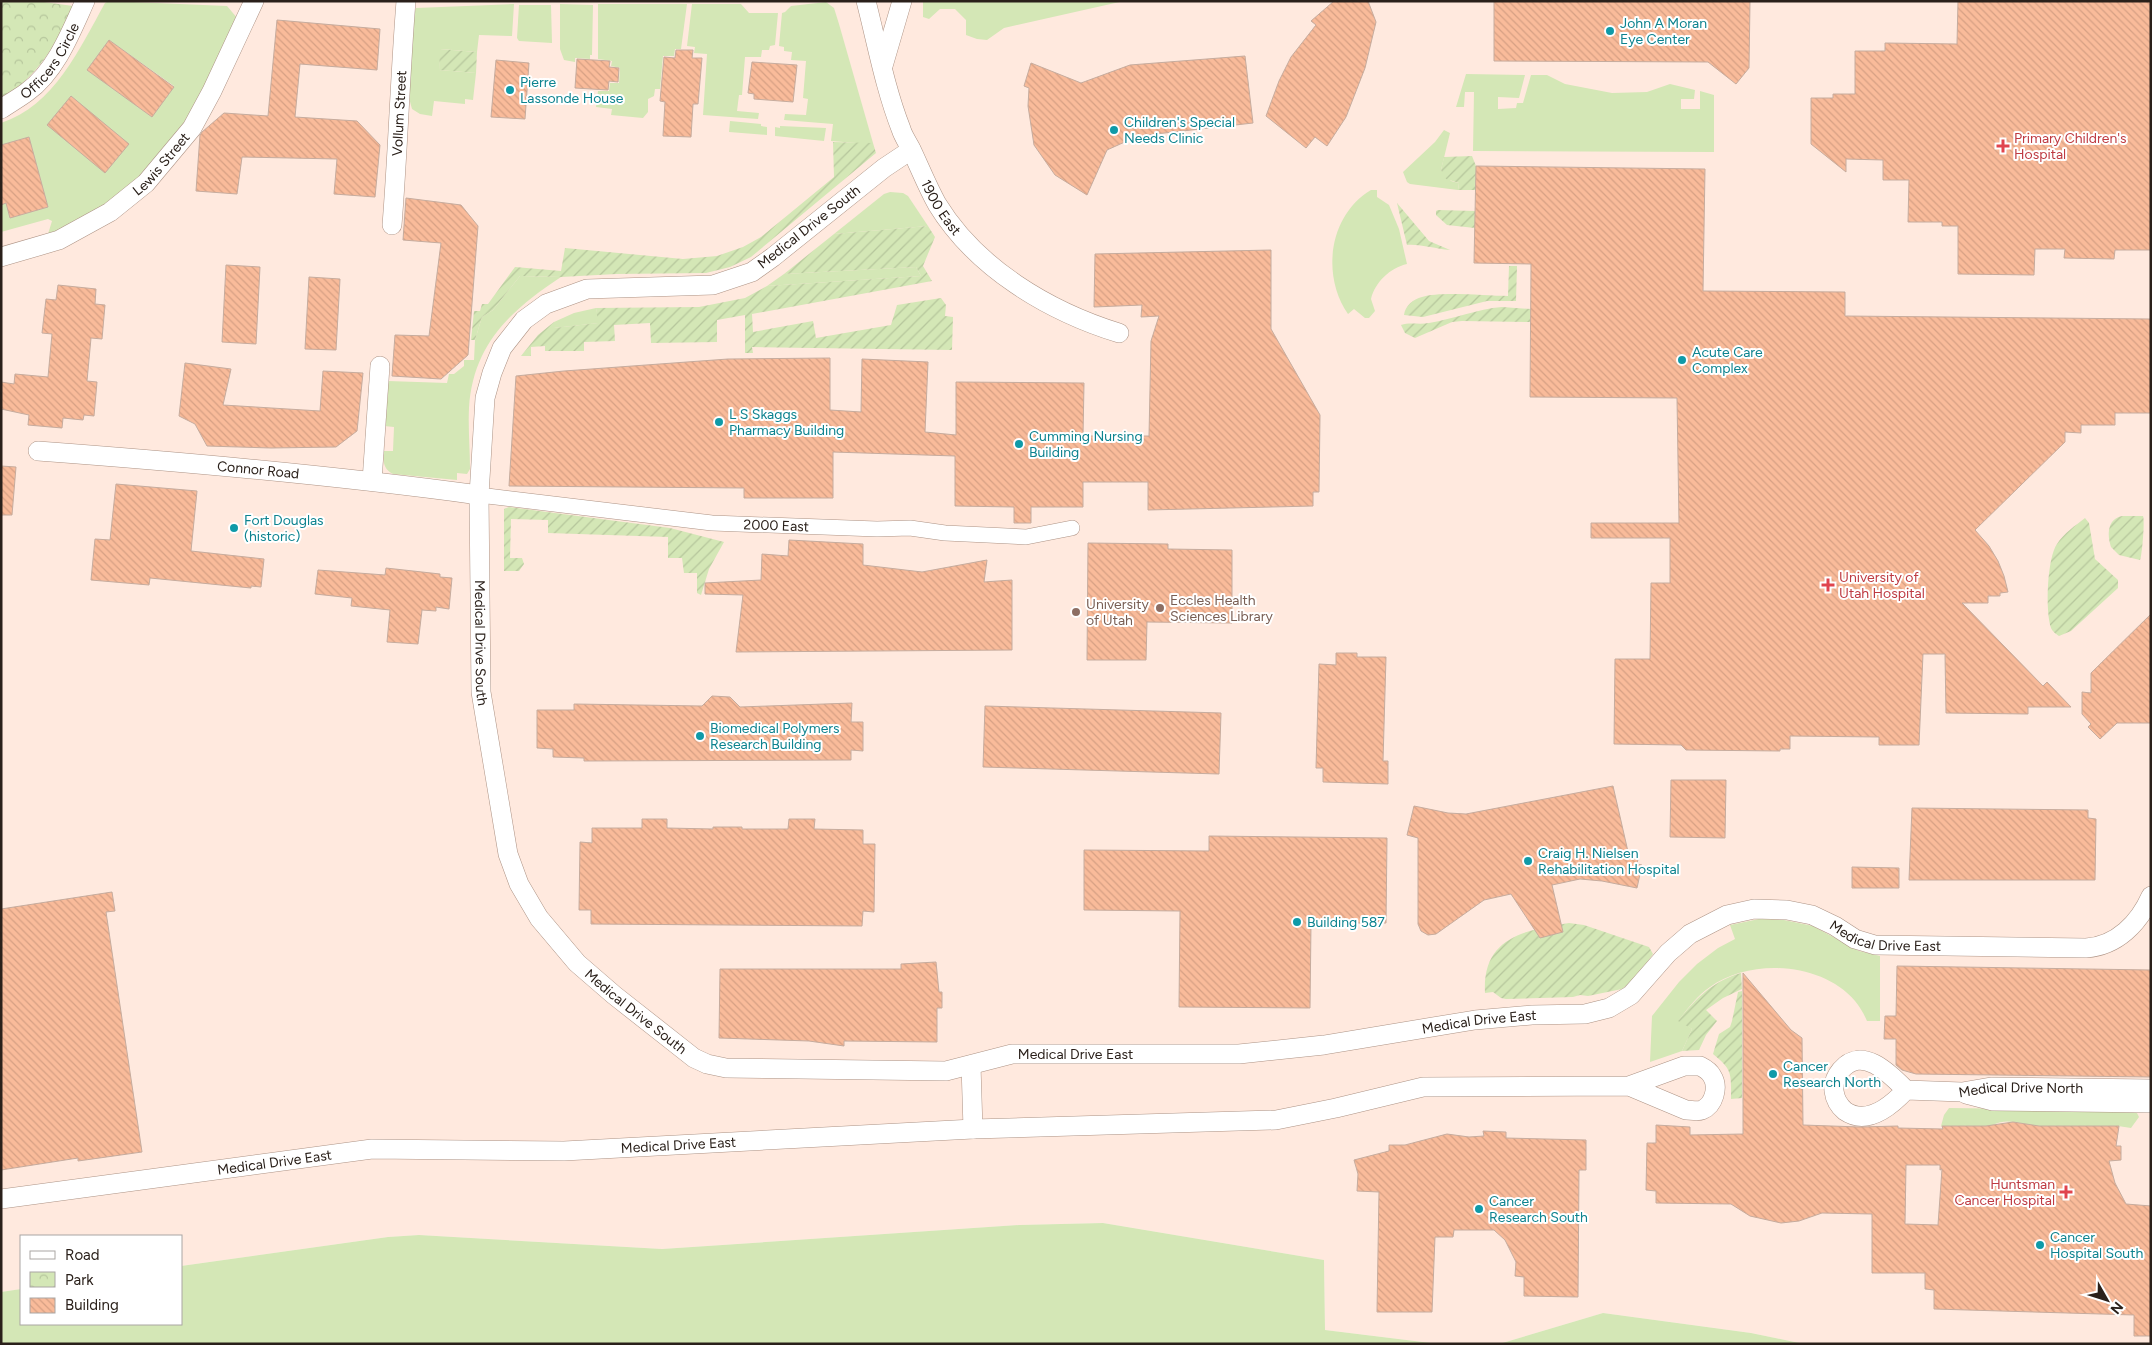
<svg xmlns="http://www.w3.org/2000/svg" width="2152" height="1345" font-family="Figtree,sans-serif">
<style>
.built{fill:#ffe9de}
.grass{fill:#d4e7b6;fill-rule:evenodd}
.park{fill:url(#park-crowns)}
.garden{fill:url(#garden-furrows)}
.building{fill:url(#building-back-hatch);stroke:#c6ac9e;fill-rule:evenodd}
.lines{fill:none;stroke-linecap:round;stroke-linejoin:round}
.pedestrian-casing{stroke:#ad9385;stroke-width:16}
.minor-casing{stroke:#ad9385;stroke-width:20}
.pedestrian{stroke:#fff;stroke-width:15}
.minor{stroke:#fff;stroke-width:19}
.culture-dot{fill:#0f9aa8;stroke:#fff;stroke-width:2}
.health-dot{fill:#e0444e;stroke:#fff;stroke-width:2}
.education-dot{fill:#8d6e63;stroke:#fff;stroke-width:2}
.labels{text-anchor:middle;dominant-baseline:central;stroke-width:4;stroke-linejoin:round;paint-order:stroke}
.culture-label{font-size:14px;fill:#0d838f;stroke:#fff;text-anchor:start}
.street-label{font-size:14px;fill:#2a201a;stroke:#fff}
.health-label{font-size:14px;fill:#be3a42;stroke:#fff;text-anchor:start}
.education-label{font-size:14px;fill:#785e54;stroke:#fff;text-anchor:start}
</style>
<defs>
<pattern id="park-crowns" width="20" height="18" patternUnits="userSpaceOnUse" patternTransform="scale(1.25)"><rect width="20" height="18" fill="#d4e7b6"/><path d="M2 6a3 3 0 1 1 6 0M12 15a3 3 0 1 1 6 0" fill="none" stroke="#b6c69c"/></pattern>
<pattern id="garden-furrows" width="10" height="10" patternUnits="userSpaceOnUse" patternTransform="scale(1.25)"><rect width="10" height="10" fill="#d4e7b6"/><path d="M-1 1l2-2M0 10L10 0M9 11l2-2" fill="none" stroke="#b6c69c"/></pattern>
<pattern id="building-back-hatch" width="6" height="6" patternUnits="userSpaceOnUse" patternTransform="scale(1.25)"><rect width="6" height="6" fill="#f9bb9a"/><path d="M-1 5l2 2M0 0l6 6M5-1l2 2" fill="none" stroke="#d6a084"/></pattern>
</defs>
<rect width="100%" height="100%" fill="#fef3ed"/>
<polygon class="built" points="1,1 2151,1 2151,1344 1804,1344 1751,1333 1603,1313 1499,1344 1439,1344 1325,1330 1324,1260 1103,1223 1019,1225 662,1249 419,1235 388,1237 181,1266 181,1236 21,1236 21,1289 1,1292"/>
<g class="grass">
<path d="M109,1l118,5 11,13c-30,62 -58,130 -115,174 -21,16 -48,30 -72,42l-3,-1 4,-13 -4,-2 -47,13v-34l2,6 3,-1 4,15 38,-11 -19,-70 -28,8v-22c53,-17 79,-75 104,-120zM109,40l65,46 -22,31 -65,-47z"/>
<polygon points="923,1 1124,1 1004,28 987,40 977,39 966,35 966,20 955,9 940,9 929,19 923,17"/>
<polygon points="826,2 834,8 839,24 873,143 869,144 831,141 833,124 784,120 785,114 806,115 808,99 803,98 806,61 791,60 792,52 784,51 784,47 779,46 782,13 785,12 791,6"/>
<polygon points="514,4 512,36 479,35 477,52 441,49 439,70 476,73 473,100 465,99 465,104 434,101 432,116 420,114 412,109 409,98 413,18 416,8"/>
<polygon points="560,4 593,5 592,55 590,55 590,59 575,58 575,62 564,60 560,49"/>
<polygon points="598,4 687,4 681,49 675,49 674,56 663,56 660,89 655,89 654,96 648,99 648,112 643,118 611,115 612,109 596,107 598,91 609,91 610,83 619,83 620,68 611,66 612,61 598,59"/>
<polygon points="692,4 741,4 749,13 778,13 775,45 770,46 769,50 762,50 761,57 745,57 742,95 739,95 737,111 759,113 758,119 703,115 707,54 694,53 695,47 687,46"/>
<polygon points="519,5 551,5 552,43 519,41 517,38"/>
<polygon points="1466,74 1525,75 1519,98 1498,97 1498,109 1516,108 1517,103 1523,103 1531,75 1547,75 1565,84 1612,93 1647,92 1670,84 1695,90 1694,99 1681,99 1681,109 1700,109 1700,91 1714,95 1714,152 1473,151 1474,92 1465,92 1464,107 1456,107"/>
<polygon points="730,121 761,124 761,126 767,127 767,135 729,132"/>
<polygon points="780,126 826,128 824,141 775,136 775,127 780,128"/>
<polygon points="1444,130 1450,133 1441,170 1451,181 1459,183 1458,190 1410,184 1407,182 1403,172 1435,142"/>
<path d="M1371,190h6v7l12,8 10,24 8,35c-17,4 -32,18 -36,35l4,12 -6,7h-4l-11,-9 -6,5c-27,-39 -19,-99 23,-124z"/>
<polygon points="890,192 903,193 908,196 928,226 834,234 884,194"/>
<polygon points="916,267 921,276 767,286 784,274"/>
<path d="M520,276l41,1c-50,33 -88,67 -92,131 -1,20 1,41 1,61l-3,5 -10,-1v7l-64,-6c-10,-6 -10,-12 -9,-23h9l1,-24 -10,-1 4,-45 59,2 2,-9h5l10,-8v-6h10l1,-20 7,-23 11,-7z"/>
<polygon points="596,308 599,323 554,328 554,322 574,313"/>
<path d="M1759,919l25,1 29,6 46,25 21,5v65h-13c-3,-7 -7,-14 -12,-20 -33,-39 -105,-43 -145,-14 -13,9 -22,21 -31,33l13,9 -10,22 -32,11 2,-46 27,-34 18,-18 21,-16 17,-9 -5,-14z"/>
<path d="M1949,1108l175,2 13,3 2,4 -8,11 -13,-2c-25,0 -51,2 -77,0 -15,0 -35,-10 -49,0h-51l3,-11z"/>
<polygon points="1103,1223 1324,1260 1325,1330 1439,1344 1,1344 1,1292 21,1289 21,1324 181,1324 181,1266 388,1237 419,1235 662,1249 1019,1225"/>
<polygon points="1603,1313 1751,1333 1804,1344 1499,1344"/>
</g>
<path class="park" d="M1,1h36l36,5c-16,39 -36,70 -72,94z"/>
<g class="garden">
<polygon points="440,49 477,52 476,73 439,70"/>
<polygon points="833,142 873,143 876,153 751,257 730,267 706,273 616,274 561,277 520,276 493,310 482,317 475,340 471,340 474,311 480,311 482,304 488,304 515,267 561,271 565,248 683,259 717,256 743,247 761,237 834,177"/>
<polygon points="1472,156 1476,166 1476,190 1458,190 1459,183 1446,179 1441,170 1444,157"/>
<path d="M1397,203l32,38 21,9c-15,-1 -29,-6 -43,-5z"/>
<polygon points="1438,210 1475,211 1475,228 1447,225 1436,215 1436,211"/>
<polygon points="928,226 935,237 923,266 932,281 752,314 753,332 813,321 816,338 891,325 897,305 941,298 946,305 945,316 953,317 952,350 752,347 753,353 745,353 745,315 717,320 717,342 651,343 650,323 614,325 615,341 584,342 584,351 545,351 545,346 531,347 531,356 521,356 538,335 554,322 554,328 598,323 596,308 699,307 745,298 767,286 921,276 916,267 784,274 834,234"/>
<path d="M1509,266h8l-1,35h-29l-64,16 -19,-2c1,-9 9,-16 18,-18 19,-6 64,-1 86,-1z"/>
<path d="M1502,307l29,2 -1,13 -68,-1 -10,1 -37,16 -10,-5 -4,-8c9,-3 18,0 28,-2 25,-4 48,-14 73,-16z"/>
<polygon points="509,507 670,528 724,542 709,569 701,595 697,593 697,573 684,573 682,558 668,558 668,537 548,533 548,520 511,519 510,558 522,558 524,564 519,571 504,571 504,509"/>
<path d="M2122,516h21c2,4 -1,39 -3,44l-21,-5 -8,-8c-4,-12 -4,-28 11,-31z"/>
<path d="M2085,518l4,5 6,36 23,21v8l-47,43 -12,5c-3,-2 -7,-5 -8,-8 -6,-16 -4,-70 6,-84 7,-11 18,-18 28,-26z"/>
<path d="M1569,923l15,2 65,22 4,7 -16,23 -15,12 -34,7 -8,-1 -7,2 -67,2 -5,-1 -8,-6 -8,1c-3,-56 40,-63 84,-70z"/>
<path d="M1741,973l1,16 -19,9 -17,12 11,11 -11,14 -7,15 -17,1 10,-22 -14,-8c18,-23 35,-40 63,-48z"/>
<path d="M1742,991v107l-11,1c0,-25 2,-29 -18,-45l6,-20 11,-7 2,-6 6,-29z"/>
</g>
<g class="building">
<polygon points="1334,1 1368,1 1376,22 1365,68 1346,117 1327,146 1315,137 1306,148 1266,116 1279,81 1291,57 1316,25 1311,21"/>
<polygon points="1494,1 1750,1 1749,68 1736,84 1708,62 1494,61"/>
<polygon points="1958,1 2151,1 2151,250 2115,250 2114,259 2064,258 2065,249 2035,249 2034,275 1958,274 1958,226 1942,226 1942,222 1908,222 1909,180 1883,180 1883,160 1846,159 1846,172 1811,144 1811,98 1833,98 1833,94 1855,94 1855,51 1885,51 1885,43 1957,44"/>
<polygon points="277,20 380,29 377,70 300,64 295,117 357,121 380,145 375,197 334,194 337,159 242,157 237,194 196,191 200,135 202,132 224,113 268,116"/>
<polygon points="109,40 174,87 152,117 87,70"/>
<polygon points="676,50 693,50 692,58 702,58 698,104 693,104 691,137 663,136 665,102 660,101 664,57 675,58"/>
<polygon points="1245,56 1253,123 1138,136 1107,150 1087,195 1055,175 1034,145 1028,106 1029,88 1024,86 1031,63 1081,83 1130,65"/>
<polygon points="577,59 610,61 609,67 619,68 618,82 609,81 608,90 575,88"/>
<polygon points="496,60 529,63 525,119 491,117"/>
<polygon points="752,62 797,65 793,102 754,99 754,94 748,93"/>
<polygon points="71,96 129,144 105,173 47,125"/>
<polygon points="29,137 48,207 10,218 6,203 1,205 1,145"/>
<polygon points="1476,166 1705,169 1703,291 1845,292 1845,316 2151,319 2151,413 2115,413 2115,425 2081,425 2081,433 2065,432 2065,442 1975,530 1989,546 1998,561 2004,576 2008,592 2000,593 2000,596 1988,596 1988,603 1962,603 2043,686 2047,682 2071,707 2028,707 2028,714 1946,713 1945,654 1923,654 1919,745 1879,745 1879,737 1790,736 1790,749 1780,749 1780,751 1686,750 1681,745 1614,744 1615,659 1650,659 1651,583 1670,583 1670,538 1591,538 1591,523 1679,523 1677,398 1530,397 1531,264 1474,263"/>
<polygon points="406,198 461,205 478,226 468,355 441,379 392,376 395,335 429,336 441,243 403,240"/>
<polygon points="1271,250 1271,329 1320,415 1319,492 1313,492 1313,506 1148,510 1148,482 1083,482 1083,507 1031,507 1031,523 1014,523 1014,507 955,506 955,456 833,452 833,498 744,498 744,488 509,486 516,376 564,371 728,359 830,358 830,410 861,412 862,359 928,362 925,432 956,435 956,382 1084,383 1083,436 1149,436 1151,341 1159,316 1141,317 1142,305 1094,307 1095,254"/>
<polygon points="226,265 260,267 256,344 222,342"/>
<polygon points="309,277 340,279 336,350 305,349"/>
<polygon points="58,285 96,289 95,304 105,305 102,339 91,338 87,381 97,382 94,416 84,415 83,420 63,418 62,428 28,425 29,415 1,409 1,382 14,384 15,374 48,377 52,334 42,333 46,299 56,300"/>
<polygon points="185,363 231,369 223,405 320,411 323,371 363,373 357,431 336,447 271,448 207,446 195,424 179,416"/>
<polygon points="1,466 16,467 12,515 1,515"/>
<polygon points="116,484 197,491 191,551 264,559 261,587 251,586 251,588 150,578 149,585 91,580 95,539 110,540"/>
<polygon points="789,540 863,544 863,565 922,572 987,560 984,582 1012,580 1012,650 736,652 743,595 705,594 705,583 761,580 762,554 788,556"/>
<polygon points="1088,543 1168,544 1168,549 1232,550 1232,623 1147,622 1146,660 1087,660"/>
<polygon points="386,568 440,574 440,577 452,578 449,609 436,607 436,611 422,610 418,644 387,642 390,610 351,606 352,598 315,594 318,570 385,575"/>
<polygon points="2151,614 2151,723 2117,723 2100,739 2088,727 2091,724 2082,714 2082,692 2091,693 2091,673"/>
<polygon points="1336,653 1357,653 1357,657 1386,657 1383,761 1388,761 1388,784 1323,782 1323,768 1316,768 1319,664 1336,665"/>
<polygon points="712,696 730,697 740,707 852,703 851,722 863,722 863,751 851,750 851,760 584,761 584,758 553,757 553,749 537,748 537,710 574,710 574,704 702,706"/>
<polygon points="985,706 1221,713 1219,774 983,767"/>
<polygon points="1671,780 1726,780 1725,838 1670,837"/>
<polygon points="1613,786 1629,856 1638,859 1637,864 1642,865 1637,888 1602,881 1580,879 1552,885 1563,932 1540,938 1511,894 1484,900 1436,934 1428,935 1421,931 1418,924 1418,838 1407,835 1414,806 1448,813 1466,814"/>
<polygon points="1912,808 2088,810 2088,818 2096,819 2095,880 1909,880"/>
<polygon points="642,819 667,819 667,828 713,829 713,827 742,827 742,829 788,829 789,819 815,819 814,829 863,830 863,844 875,844 874,912 863,911 862,926 591,924 591,910 579,910 580,842 592,843 592,828 642,828"/>
<polygon points="1209,836 1387,838 1386,923 1311,923 1310,1008 1179,1007 1180,911 1084,910 1084,850 1209,851"/>
<polygon points="1852,867 1899,868 1899,888 1852,888"/>
<polygon points="112,892 115,911 106,912 142,1152 78,1161 78,1158 1,1170 1,909"/>
<polygon points="936,962 939,992 942,992 942,1008 937,1008 937,1042 844,1041 844,1046 809,1041 719,1038 720,969 901,969 901,964"/>
<polygon points="1897,966 2151,970 2151,1077 1916,1074 1902,1070 1896,1065 1896,1039 1884,1039 1885,1016 1896,1016"/>
<path d="M1743,973l48,57 11,8 1,87 57,2 38,-1v2l45,1 -1,-3h44l27,-4 26,4h80l-3,20h5v14l-12,1 6,22 11,21 25,2v130h-17v-21l-200,-6v-19l-9,-1v-16h-53v-59l-50,-1 -23,8 -18,2 -31,-7 -19,-12 -75,-1v-12l-10,-1 1,-47h9v-18l34,2v8l53,-1zM1906,1165h34v5l2,-1 -4,56 -33,-1z"/>
<polygon points="1483,1131 1506,1132 1506,1138 1586,1140 1586,1170 1579,1170 1578,1297 1524,1296 1524,1277 1515,1276 1516,1262 1505,1240 1494,1230 1454,1230 1453,1237 1435,1237 1432,1312 1377,1312 1379,1192 1357,1191 1358,1174 1354,1160 1389,1151 1389,1145 1405,1145 1447,1134 1469,1137 1484,1136"/>
</g>
<g class="lines">
<g class="pedestrian-casing">
<g id="pedestrian">
<path id="s1" d="M479,495l233,28 165,6 33,-1 35,5 81,4 46,-9"/>
</g>
</g>
<g class="minor-casing">
<g id="minor">
<path id="s2" d="M866,1c11,43 19,87 35,128 2,7 7,14 10,20 9,19 16,37 26,55 39,64 111,107 182,129"/>
<polyline points="883,66 902,1"/>
<path id="s3" d="M1,109c9,-6 18,-11 26,-17 29,-21 44,-60 58,-91"/>
<path id="s4" d="M911,150l-27,18 -111,89 -21,15 -39,13 -126,4 -41,15 -22,16 -22,28 -10,25 -7,25 -6,97 2,197 27,162 11,30 20,34 38,45 37,32 80,63 13,6 19,4 220,3 66,-17h227l85,-9 151,-25 57,-5 53,-1 24,-6 22,-13 37,-42 22,-19 37,-19 27,-6 33,1 25,5 23,11 20,13 20,6 211,3c31,-2 53,-25 65,-52"/>
<path id="s5" d="M392,225c6,-74 8,-149 14,-224"/>
<path id="s6" d="M1,257l58,-17 51,-28 36,-29 46,-55 20,-37 42,-90"/>
<path id="s7" d="M38,451c148,11 294,24 441,44"/>
<polyline points="372,481 380,366"/>
<polyline points="971,1065 973,1129"/>
<path id="s8" d="M1906,1090c-15,16 -39,36 -61,21 -6,-5 -10,-12 -11,-20 -1,-8 2,-15 7,-21 22,-25 49,4 65,20l56,2 29,-5 160,2"/>
<polyline points="1966,1094 1993,1101 2151,1103"/>
<path id="s9" d="M1,1199l371,-50 192,2 409,-22 303,-9 60,-12 87,-21 206,-1 57,24c5,0 11,2 16,0 12,-5 17,-23 10,-34 -2,-4 -8,-8 -12,-10h-16l-55,20"/>
</g>
</g>
<use href="#pedestrian" class="pedestrian"/>
<use href="#minor" class="minor"/>
</g>
<g class="culture-dot">
<circle cx="1610" cy="31" r="5"/>
<circle cx="510" cy="90" r="5"/>
<circle cx="1114" cy="130" r="5"/>
<circle cx="1682" cy="360" r="5"/>
<circle cx="719" cy="422" r="5"/>
<circle cx="1019" cy="444" r="5"/>
<circle cx="234" cy="528" r="5"/>
<circle cx="700" cy="736" r="5"/>
<circle cx="1528" cy="861" r="5"/>
<circle cx="1297" cy="922" r="5"/>
<circle cx="1773" cy="1074" r="5"/>
<circle cx="1479" cy="1209" r="5"/>
<circle cx="2040" cy="1245" r="5"/>
</g>
<g class="health-dot">
<path d="M2000.5 138.5h5v5h5v5h-5v5h-5v-5h-5v-5h5z"/>
<path d="M1825.5 577.5h5v5h5v5h-5v5h-5v-5h-5v-5h5z"/>
<path d="M2063.5 1184.5h5v5h5v5h-5v5h-5v-5h-5v-5h5z"/>
</g>
<g class="education-dot">
<circle cx="1160" cy="608" r="5"/>
<circle cx="1076" cy="612" r="5"/>
</g>
<g class="labels">
<g class="culture-label">
<text x="1620" y="23">John A Moran<tspan x="1620" dy="16">Eye Center</tspan></text>
<text x="520" y="82">Pierre<tspan x="520" dy="16">Lassonde House</tspan></text>
<text x="1124" y="122">Children's Special<tspan x="1124" dy="16">Needs Clinic</tspan></text>
<text x="1692" y="352">Acute Care<tspan x="1692" dy="16">Complex</tspan></text>
<text x="729" y="414">L S Skaggs<tspan x="729" dy="16">Pharmacy Building</tspan></text>
<text x="1029" y="436">Cumming Nursing<tspan x="1029" dy="16">Building</tspan></text>
<text x="244" y="520">Fort Douglas<tspan x="244" dy="16">(historic)</tspan></text>
<text x="710" y="728">Biomedical Polymers<tspan x="710" dy="16">Research Building</tspan></text>
<text x="1538" y="853">Craig H. Nielsen<tspan x="1538" dy="16">Rehabilitation Hospital</tspan></text>
<text x="1307" y="922">Building 587</text>
<text x="1783" y="1066">Cancer<tspan x="1783" dy="16">Research North</tspan></text>
<text x="1489" y="1201">Cancer<tspan x="1489" dy="16">Research South</tspan></text>
<text x="2050" y="1237">Cancer<tspan x="2050" dy="16">Hospital South</tspan></text>
</g>
<g class="street-label">
<text stroke="none"><textPath href="#s3" startOffset="70">Officers Circle</textPath></text>
<text stroke="none"><textPath href="#s5" startOffset="112">Vollum Street</textPath></text>
<text stroke="none"><textPath href="#s6" startOffset="189">Lewis Street</textPath></text>
<text stroke="none"><textPath href="#s2" startOffset="221">1900 East</textPath></text>
<text transform="translate(809 227) rotate(-38)">Medical Drive South</text>
<text stroke="none"><textPath href="#s7" startOffset="221">Connor Road</textPath></text>
<text stroke="none"><textPath href="#s1" startOffset="299">2000 East</textPath></text>
<text stroke="none"><textPath href="#s4" startOffset="772">Medical Drive South</textPath></text>
<text stroke="none"><textPath href="#s4" startOffset="2506">Medical Drive East</textPath></text>
<text stroke="none"><textPath href="#s4" startOffset="1192">Medical Drive South</textPath></text>
<text stroke="none"><textPath href="#s4" startOffset="2058">Medical Drive East</textPath></text>
<text stroke="none"><textPath href="#s4" startOffset="1652">Medical Drive East</textPath></text>
<text stroke="none"><textPath href="#s8" startOffset="310">Medical Drive North</textPath></text>
<text stroke="none"><textPath href="#s9" startOffset="681">Medical Drive East</textPath></text>
<text stroke="none"><textPath href="#s9" startOffset="276">Medical Drive East</textPath></text>
</g>
<g class="health-label">
<text x="2014" y="138">Primary Children's<tspan x="2014" dy="16">Hospital</tspan></text>
<text x="1839" y="577">University of<tspan x="1839" dy="16">Utah Hospital</tspan></text>
<text x="2055" y="1184" text-anchor="end">Huntsman<tspan x="2055" dy="16">Cancer Hospital</tspan></text>
</g>
<g class="education-label">
<text x="1170" y="600">Eccles Health<tspan x="1170" dy="16">Sciences Library</tspan></text>
<text x="1086" y="604">University<tspan x="1086" dy="16">of Utah</tspan></text>
</g>
</g>
<rect width="2152" height="1345" fill="none" stroke="#2a201a" stroke-width="5"/>
<rect x="20" y="1235" width="162" height="90" fill="#ffffff" stroke="#aaa6a3"/>
<rect x="30" y="1251" width="25" height="8" fill="#ffffff" stroke="#aaa6a3"/>
<text x="65" y="1260" font-size="15" fill="#2a201a">Road</text>
<rect x="30" y="1272" width="25" height="15" fill="url(#park-crowns)" stroke="#aaa6a3"/>
<text x="65" y="1285" font-size="15" fill="#2a201a">Park</text>
<rect x="30" y="1298" width="25" height="15" fill="url(#building-back-hatch)" stroke="#aaa6a3"/>
<text x="65" y="1310" font-size="15" fill="#2a201a">Building</text>
<g transform="translate(2107 1300) rotate(129)" stroke="#ffffff" stroke-width="4" paint-order="stroke">
<path d="M0-4L9 19L0 12L-9 19Z" fill="#2a201a"/>
<text y="-8" font-size="14" font-weight="bold" text-anchor="middle" fill="#2a201a">N</text>
</g>
</svg>
